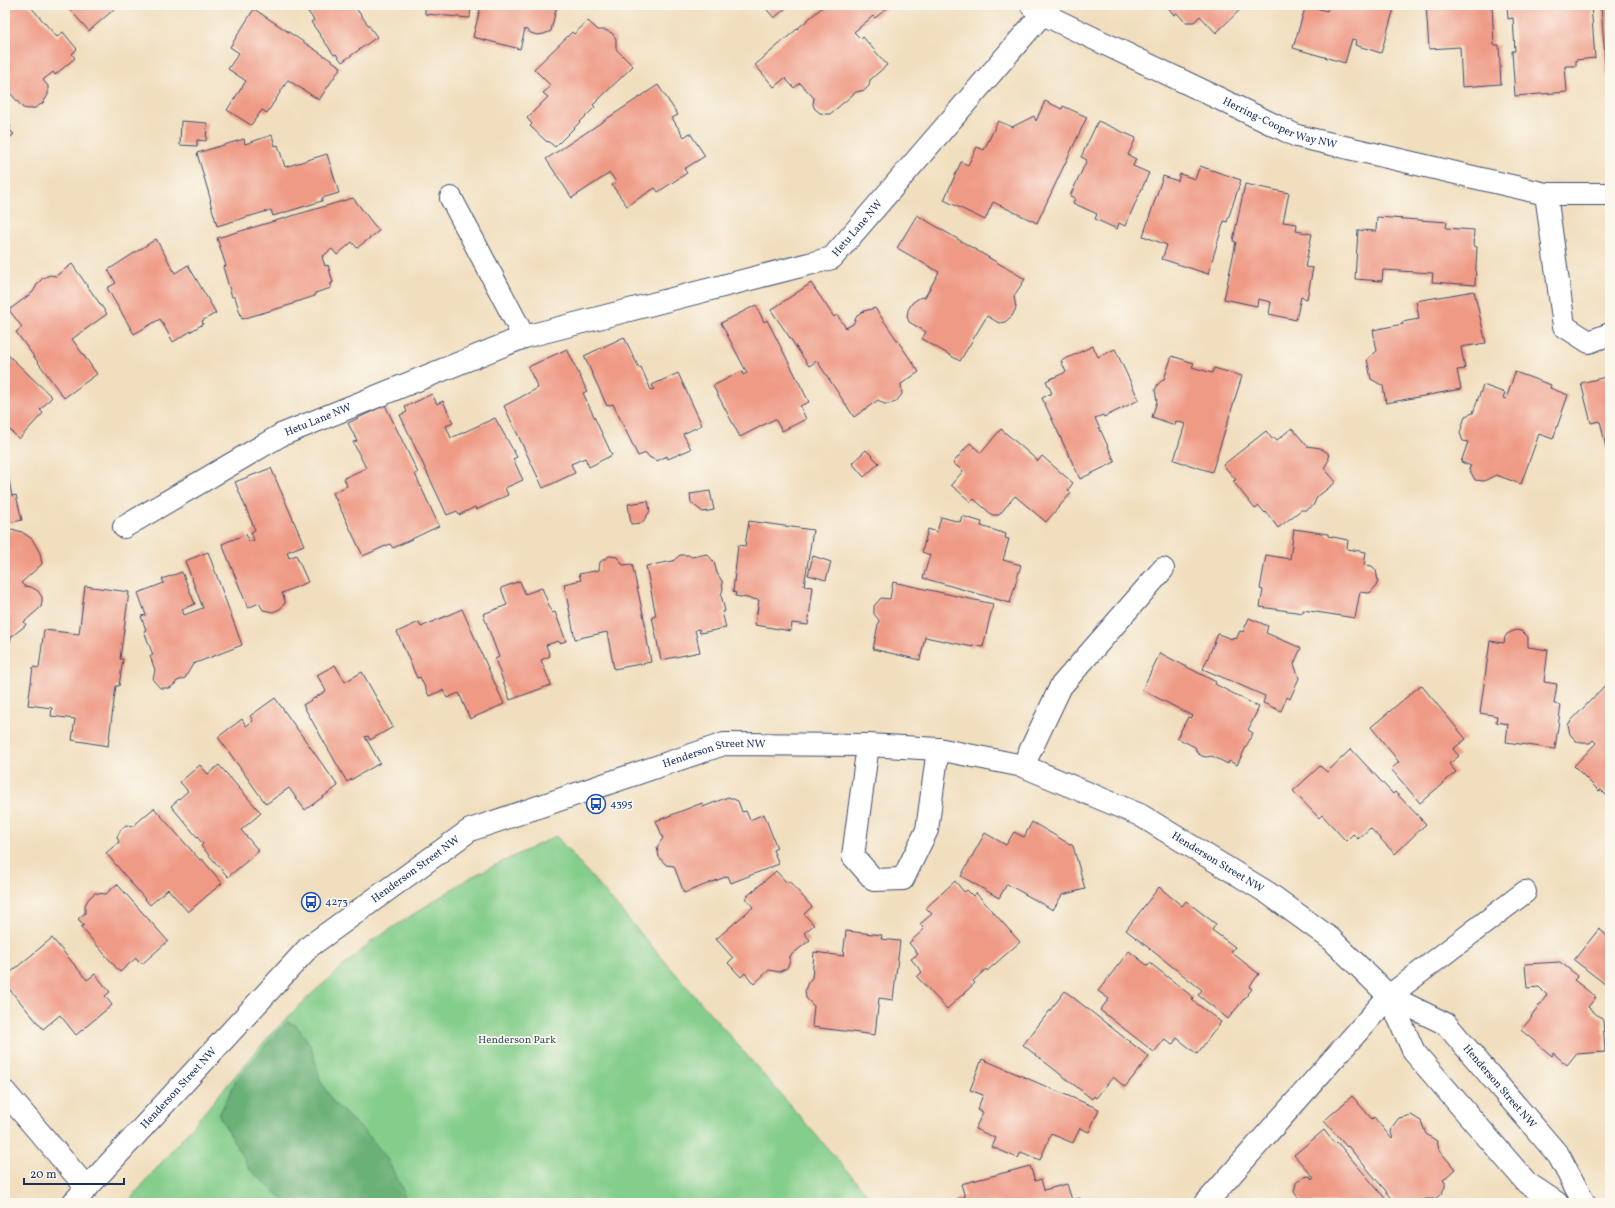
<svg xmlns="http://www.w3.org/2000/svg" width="1615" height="1208" font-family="Vollkorn,serif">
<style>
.green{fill:#84ce8b;stroke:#507e74}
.forest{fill:#6bb177;stroke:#43706a}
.building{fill:#ef9a85}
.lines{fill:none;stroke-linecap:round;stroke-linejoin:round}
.minor-casing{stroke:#3b496c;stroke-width:24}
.minor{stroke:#fff;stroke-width:22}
.labels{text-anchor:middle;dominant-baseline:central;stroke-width:3.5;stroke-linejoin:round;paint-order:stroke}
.street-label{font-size:11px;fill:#1b2f5e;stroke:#fbf7ec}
.transit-label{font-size:11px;fill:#164399;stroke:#fbf7ec;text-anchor:start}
.park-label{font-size:11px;fill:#355769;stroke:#fbf7ec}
</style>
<rect width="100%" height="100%" fill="#fbf7ec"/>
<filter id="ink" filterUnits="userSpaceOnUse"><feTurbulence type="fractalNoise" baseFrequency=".025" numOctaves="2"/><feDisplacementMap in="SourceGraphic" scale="8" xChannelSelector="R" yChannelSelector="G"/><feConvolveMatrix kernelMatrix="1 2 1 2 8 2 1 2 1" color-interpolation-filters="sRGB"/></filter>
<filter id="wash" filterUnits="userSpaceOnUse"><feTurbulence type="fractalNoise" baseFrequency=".012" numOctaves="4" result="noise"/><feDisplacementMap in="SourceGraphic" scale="16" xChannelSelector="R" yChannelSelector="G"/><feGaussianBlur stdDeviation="0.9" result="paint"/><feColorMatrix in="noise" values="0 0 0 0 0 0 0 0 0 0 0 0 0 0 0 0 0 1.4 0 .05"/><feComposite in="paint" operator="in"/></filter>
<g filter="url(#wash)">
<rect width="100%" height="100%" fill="#f1debe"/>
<polygon class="green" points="556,836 875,1203 127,1203 271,1034 306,999 372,941 471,877"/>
<polygon class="forest" points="287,1022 296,1025 310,1044 321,1082 333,1102 369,1136 386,1157 402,1188 407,1203 288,1203 250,1170 219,1115 236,1081 272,1038"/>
<g id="blocks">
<g class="building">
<polygon points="5,5 29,5 57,37 63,32 77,49 72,54 75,58 55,75 53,72 43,80 48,86 48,95 43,103 35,108 29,109 23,108 5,87"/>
<polygon points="66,5 119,5 89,31"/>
<polygon points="303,5 357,5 355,7 377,37 342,62 336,54 334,55 311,22 314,20"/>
<polygon points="425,5 471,5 470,18 425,14"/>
<polygon points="481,5 557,5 551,31 544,34 537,35 531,33 525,29 520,49 473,37"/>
<polygon points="763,5 790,5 774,18"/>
<polygon points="825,5 887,5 889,7 875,18 873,16 854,32 861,39 863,37 887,65 870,80 869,86 865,90 856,92 830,114 826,114 820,113 815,109 813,105 814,98 800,83 794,88 785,78 774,87 755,65"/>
<polygon points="1166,5 1245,5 1216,33 1200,16 1194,22 1185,22 1177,13 1174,15"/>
<polygon points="1306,5 1327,11 1329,5 1395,5 1381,53 1355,45 1356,40 1352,39 1345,63 1293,48"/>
<polygon points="1426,5 1492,5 1494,45 1499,45 1501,84 1462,87 1460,47 1429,49"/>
<polygon points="1507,5 1591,5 1595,58 1576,60 1576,66 1565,66 1567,92 1515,96 1512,51 1515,51 1513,18 1508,19"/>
<polygon points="1601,5 1610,5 1610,73 1606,73"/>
<polygon points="254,9 341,67 319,100 288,80 267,113 262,110 251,125 227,110 246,81 228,69 239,53 230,47"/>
<polygon points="588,21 598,30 605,30 612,33 616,39 616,49 633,66 593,105 595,107 555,147 548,141 547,142 530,126 532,124 527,118 548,97 543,93 551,86 534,69 572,32 574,34"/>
<polygon points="658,85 678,115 672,118 684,137 690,133 705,156 684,169 687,173 658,192 655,188 627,206 612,185 616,182 610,173 572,198 546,159"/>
<polygon points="1045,101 1062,109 1063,106 1087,117 1037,223 993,202 985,220 944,200 961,162 968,165 977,147 984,150 998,121 1012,127 1034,116 1036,121"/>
<polygon points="5,120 11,127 9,129 14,134 5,142"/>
<polygon points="181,121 207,123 206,141 197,140 197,146 180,145"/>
<polygon points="1098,121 1136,138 1128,155 1136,159 1133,166 1149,173 1125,226 1119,223 1117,229 1095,219 1097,214 1073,203 1075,198 1070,196 1087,160 1081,157"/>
<polygon points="272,135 275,146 278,145 285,167 327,154 339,193 322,198 322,201 273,216 271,210 217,226 210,201 211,201 197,153 244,139 245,144"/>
<polygon points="1200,166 1241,180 1227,222 1224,221 1208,274 1162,259 1167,245 1143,236 1163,176 1178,181 1180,174 1195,179"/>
<polygon points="1245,184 1289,193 1283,222 1297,224 1296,231 1312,234 1305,267 1313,268 1307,299 1301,297 1296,320 1269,314 1271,302 1258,299 1257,306 1224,299 1236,242 1233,241"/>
<polygon points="353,198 379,231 357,248 352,242 337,255 332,249 322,257 325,266 328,265 333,283 331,283 331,288 315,293 315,296 293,303 293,304 242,319 235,297 232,297 223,267 226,266 217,238"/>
<polygon points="917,215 1025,279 1014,296 1016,308 1012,316 1005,322 999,323 987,316 960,361 922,339 926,332 909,322 907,316 908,310 912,303 919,298 925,297 939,272 897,248"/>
<polygon points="1377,217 1447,222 1446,228 1474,230 1473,246 1477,247 1475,285 1432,282 1433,273 1383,270 1382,281 1355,279 1358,230 1376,231"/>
<polygon points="156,239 175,273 188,265 216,313 202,321 203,324 173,342 160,319 134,334 107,288 116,283 108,270"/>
<polygon points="72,264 107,314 72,339 97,374 64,398 16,332 22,327 9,310 33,292 38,283 43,278 50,275 56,276"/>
<polygon points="811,283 834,317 837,315 846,328 853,324 857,316 861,312 875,308 919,372 901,384 902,394 896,402 889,404 884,404 878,400 854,417 817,361 809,366 771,310"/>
<polygon points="1474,291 1486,343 1461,347 1465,369 1457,370 1461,389 1386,403 1383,386 1371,379 1367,359 1377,351 1373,330 1403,324 1402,322 1419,319 1416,301"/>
<polygon points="756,305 764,322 767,320 809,402 800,406 806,419 782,431 775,419 740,437 713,386 742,371 743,375 747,373 721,323"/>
<polygon points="624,337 639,368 641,367 651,390 654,389 652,385 678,373 702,425 683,434 691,449 668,459 667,456 657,461 649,457 646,453 638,456 613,404 607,406 584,356"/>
<polygon points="1093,346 1098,357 1115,349 1139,400 1104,417 1103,415 1095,418 1115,462 1080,479 1042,398 1052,393 1046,381 1066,372 1061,361"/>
<polygon points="567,349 587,391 583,393 612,455 589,467 585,458 571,464 575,473 543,488 504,406 538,388 528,367"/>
<polygon points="5,352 52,397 40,410 43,413 19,439 5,425"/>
<polygon points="1172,356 1194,363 1192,367 1212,373 1214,368 1242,376 1212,472 1174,460 1185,424 1176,421 1175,425 1152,417 1157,401 1155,390 1158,384 1164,379"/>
<polygon points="1515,372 1551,385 1550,388 1568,395 1553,439 1539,434 1521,484 1496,475 1484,481 1475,480 1469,469 1471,466 1461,462 1468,442 1463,441 1460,433 1465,416 1473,413 1483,385 1505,393 1503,398 1506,399"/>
<polygon points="1610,376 1610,460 1609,460 1600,421 1591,423 1581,383"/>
<polygon points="432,394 437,404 443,401 453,423 446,426 451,438 495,418 517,457 513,459 523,480 505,488 508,495 476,510 475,507 459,515 457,511 447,515 400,415 407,412 405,407"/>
<polygon points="385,405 418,473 415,474 439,526 393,548 390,544 363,556 333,493 347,486 344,478 366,468 353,442 357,441 348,423"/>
<polygon points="1292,428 1307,446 1320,448 1328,453 1329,460 1324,468 1336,482 1317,497 1313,506 1306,510 1301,510 1278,528 1266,512 1265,513 1259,506 1255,509 1233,481 1236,480 1223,465 1266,431 1272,439 1274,437 1277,440"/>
<polygon points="1001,429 1038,461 1042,456 1073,483 1068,490 1071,493 1046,522 1015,496 999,515 992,515 974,499 971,502 951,485 963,471 953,463 970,443 981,453"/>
<polygon points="866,450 879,463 864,477 852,463"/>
<polygon points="271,468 304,545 287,552 289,558 296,555 308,582 282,593 285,601 285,603 280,609 273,612 263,610 259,603 248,608 222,544 246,534 249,542 254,540 251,532 255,530 235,482"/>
<polygon points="9,480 12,496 16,495 22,520 5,524 5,481"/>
<polygon points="710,491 714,510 703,512 691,503 690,494"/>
<polygon points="648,501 650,511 642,523 631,524 628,504"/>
<polygon points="962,516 982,522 981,526 1006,534 1005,538 1009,539 1003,560 1021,565 1010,603 923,578 930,555 922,552 928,529 937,532 941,517 960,522"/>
<polygon points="749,521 813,530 804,586 813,587 808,625 792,623 791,631 755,625 759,600 735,596 736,593 733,592 738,545 745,546"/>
<polygon points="12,529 22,532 32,539 40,553 42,564 21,583 24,586 31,587 38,591 42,597 42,602 41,607 24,622 26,625 11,637 10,642 5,647 5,535"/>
<polygon points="1294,529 1328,534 1328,536 1348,540 1347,549 1366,552 1364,565 1372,566 1376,570 1378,581 1376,586 1371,592 1368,593 1360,592 1355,618 1303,610 1303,613 1260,607 1263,590 1260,589 1266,555 1290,559"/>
<polygon points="208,552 242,645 193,664 185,678 177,681 175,684 170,688 160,688 153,680 155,670 150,656 153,655 144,631 146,630 141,616 146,615 138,593 164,583 162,579 182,572 195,604 182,609 184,615 203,608 185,561"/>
<polygon points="707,554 714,562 717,573 722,581 723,589 721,595 725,611 722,612 726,628 700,633 699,629 695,630 700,652 661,660 652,617 656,616 646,566 673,561 680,555 688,555 692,557"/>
<polygon points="609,556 617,557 623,565 632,564 646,628 645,628 651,662 614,669 607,632 575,639 564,584 581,580 579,574 599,570 600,562"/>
<polygon points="813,556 831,562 826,580 808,575"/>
<polygon points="520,581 525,594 542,588 552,613 555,612 566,641 560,643 558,641 546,645 550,656 541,660 551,685 510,700 495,659 499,657 483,614 507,605 501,588"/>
<polygon points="893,582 993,604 983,647 973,645 973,647 925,637 920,660 873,649 879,620 874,614 874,606 881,598 890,599"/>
<polygon points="85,586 129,592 120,659 123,659 119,686 116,686 108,746 72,740 75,719 51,716 52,708 28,705 33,667 39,668 44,630 79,634"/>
<polygon points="462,609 504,704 470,719 459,693 447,698 443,690 429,696 420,677 417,678 397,632 419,622 421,627"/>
<polygon points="1249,618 1268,626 1266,633 1301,648 1294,664 1299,678 1290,699 1287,697 1281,711 1263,703 1265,696 1203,669 1218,634 1232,639 1233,637 1236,639 1240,631 1243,632"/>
<polygon points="1517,630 1523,632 1528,637 1528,647 1548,650 1544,682 1557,684 1554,704 1561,705 1555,749 1506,742 1508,724 1496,722 1497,716 1480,713 1490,641 1504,643 1505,637 1507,634 1511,632"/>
<polygon points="1160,653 1216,682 1215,684 1259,707 1248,730 1253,733 1237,765 1229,761 1228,764 1212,756 1206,757 1202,756 1197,753 1195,747 1177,738 1188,717 1191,718 1193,716 1142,690"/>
<polygon points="335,665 345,682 362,672 393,727 370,740 368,736 365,737 380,763 347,782 303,705 326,691 317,675"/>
<polygon points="1610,680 1610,799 1601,790 1599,791 1574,766 1596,743 1593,740 1590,743 1581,743 1576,741 1570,734 1568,726 1569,723"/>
<polygon points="1421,685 1466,739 1453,749 1459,756 1449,764 1456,772 1420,803 1391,769 1399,762 1371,727"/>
<polygon points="275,698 338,786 305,810 289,788 266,804 218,737 242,719 246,726 253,721 250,716"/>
<polygon points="1351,749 1393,794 1395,792 1426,824 1395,854 1370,828 1358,839 1353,834 1346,841 1322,815 1319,818 1293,791 1320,766 1327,772"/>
<polygon points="200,765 208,774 219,765 261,813 241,830 259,851 228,877 201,846 203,844 171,806 188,791 180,782"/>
<polygon points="728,797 738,801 742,812 746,811 750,820 764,814 777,848 773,850 779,864 731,883 728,876 684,893 674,866 666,865 659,857 657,847 663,838 656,821 702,803 703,807"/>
<polygon points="154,808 200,860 202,859 222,883 188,912 168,889 150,905 106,853 119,842 117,837 121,829 126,825 133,826"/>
<polygon points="1032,822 1073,846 1085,889 1062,895 1053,910 1007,884 999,898 961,876 985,833 1006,845 1014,832 1024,837"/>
<polygon points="776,871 787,883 789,881 812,907 804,914 814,925 804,933 810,940 790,956 790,961 787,968 779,972 769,970 754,984 745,973 741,977 728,963 733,958 716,939 753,907 745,898"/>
<polygon points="955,881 964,892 967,890 973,896 976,893 1020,942 987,971 986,969 973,981 975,983 947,1009 917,977 922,972 911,959 918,954 909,943 924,929 920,924 932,914 926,908"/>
<polygon points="117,884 168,941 142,964 136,958 120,972 81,927 84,925 78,919 85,913 85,905 89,898 95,893 106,894"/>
<polygon points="1159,887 1182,906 1186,901 1216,924 1212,930 1235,947 1231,952 1259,974 1249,987 1252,989 1228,1019 1198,995 1202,990 1126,930"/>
<polygon points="1599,929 1610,938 1610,988 1574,960"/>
<polygon points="846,931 882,935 881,939 900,941 893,1000 879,998 875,1035 812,1027 814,1006 806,998 805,990 808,982 812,978 814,952 843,956"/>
<polygon points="52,938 87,980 95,974 110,992 105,996 112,1005 76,1035 60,1015 43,1029 5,984 5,977"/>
<polygon points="1129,951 1148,966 1150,963 1194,998 1192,1000 1221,1022 1197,1054 1177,1038 1172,1045 1165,1039 1154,1052 1100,1010 1109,999 1098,991"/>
<polygon points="1560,962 1578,976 1574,980 1596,997 1588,1007 1603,1020 1605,1052 1576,1054 1567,1065 1553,1053 1552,1056 1521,1030 1532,1017 1531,1016 1547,995 1539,987 1527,988 1525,964"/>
<polygon points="1065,991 1149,1057 1125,1087 1113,1077 1096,1098 1094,1096 1092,1099 1023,1045"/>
<polygon points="982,1059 1099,1109 1089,1132 1080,1128 1073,1143 1051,1134 1040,1160 1021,1152 1018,1158 992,1147 996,1138 975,1129 983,1112 977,1110 983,1095 970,1090"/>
<polygon points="1352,1096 1372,1119 1374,1117 1392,1139 1393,1138 1391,1133 1392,1127 1399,1118 1411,1115 1421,1121 1426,1134 1437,1141 1439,1150 1455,1169 1443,1180 1445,1182 1445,1187 1441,1194 1435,1199 1425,1199 1420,1203 1396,1203 1348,1146 1347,1147 1324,1121"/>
<polygon points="1324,1130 1335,1144 1337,1142 1389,1203 1302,1203 1294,1192 1296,1183 1303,1177 1310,1176 1312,1180 1314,1178 1294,1155"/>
<polygon points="1030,1166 1035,1181 1041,1179 1044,1190 1067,1184 1072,1200 1080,1198 1081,1203 954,1203 957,1199 965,1197 961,1184"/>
</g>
</g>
</g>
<g filter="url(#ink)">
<use href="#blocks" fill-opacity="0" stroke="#3b496c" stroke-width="1"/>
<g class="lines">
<g class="minor-casing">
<g id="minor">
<path id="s1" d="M1032,6l11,8 254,122 249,58h64"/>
<polyline points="1546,194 1564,326 1589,342 1610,334"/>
<polyline points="451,198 524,337"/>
<path id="s2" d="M124,527l157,-92 243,-98 308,-79 218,-253"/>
<polyline points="868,745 853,856 874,880 903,879 927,830 938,749"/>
<polyline points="1023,766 1061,686 1163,569"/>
<polyline points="1389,996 1414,1052 1527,1183 1557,1203"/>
<polyline points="5,1092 87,1188"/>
<path id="s3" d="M73,1203l237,-257 160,-116 254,-86 144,1 70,4 85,17 117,49 128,78 63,46 58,57 57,28 113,132 25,47"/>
<polyline points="1206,1203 1389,996 1525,892"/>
</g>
</g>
<use href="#minor" class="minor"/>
</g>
</g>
<defs>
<g id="bus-ring" transform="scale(1)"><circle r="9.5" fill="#fbf7ec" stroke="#1a4fb4" stroke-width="1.5"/><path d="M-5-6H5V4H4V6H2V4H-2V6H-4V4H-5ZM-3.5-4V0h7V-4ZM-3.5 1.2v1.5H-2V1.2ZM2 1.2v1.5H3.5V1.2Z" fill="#1a4fb4"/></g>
</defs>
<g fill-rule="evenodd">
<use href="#bus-ring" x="596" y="804"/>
<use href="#bus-ring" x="311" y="902"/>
</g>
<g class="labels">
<g class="street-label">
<text stroke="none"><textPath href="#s1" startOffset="275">Herring-Cooper Way NW</textPath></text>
<text stroke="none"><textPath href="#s2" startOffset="801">Hetu Lane NW</textPath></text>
<text stroke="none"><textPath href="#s2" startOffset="222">Hetu Lane NW</textPath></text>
<text stroke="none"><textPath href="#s3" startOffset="804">Henderson Street NW</textPath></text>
<text stroke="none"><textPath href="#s3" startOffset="1334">Henderson Street NW</textPath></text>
<text stroke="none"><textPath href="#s3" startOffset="480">Henderson Street NW</textPath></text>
<text stroke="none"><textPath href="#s3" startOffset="1698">Henderson Street NW</textPath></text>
<text stroke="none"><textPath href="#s3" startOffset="156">Henderson Street NW</textPath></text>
</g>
<g class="transit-label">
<text x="610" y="804">4395</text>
<text x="325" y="902">4273</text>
</g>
<g class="park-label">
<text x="517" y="1040">Henderson Park</text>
</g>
</g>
<rect width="1615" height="1208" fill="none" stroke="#fbf7ec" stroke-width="20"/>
<path d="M24 1178v6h100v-6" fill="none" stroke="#1b2f5e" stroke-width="2"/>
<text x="30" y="1178" font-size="12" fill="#1b2f5e" stroke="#fbf7ec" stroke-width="3" paint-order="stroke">20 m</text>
</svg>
